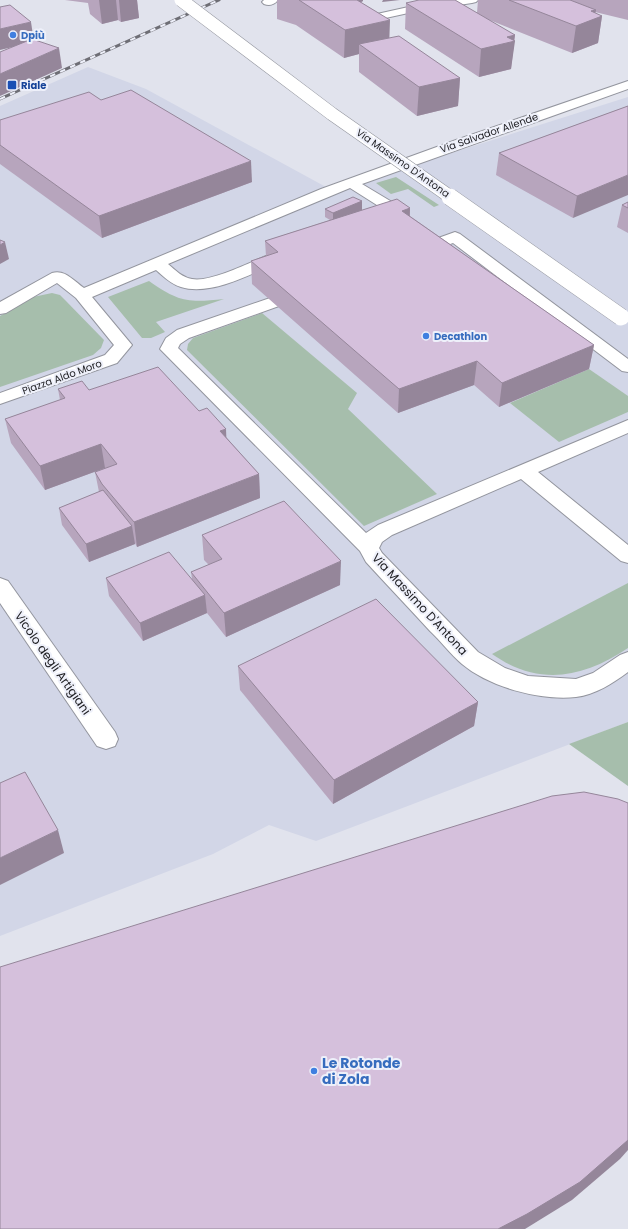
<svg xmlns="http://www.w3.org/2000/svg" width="628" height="1229" font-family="Poppins,sans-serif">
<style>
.built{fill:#d2d6e7}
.green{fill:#a6beac}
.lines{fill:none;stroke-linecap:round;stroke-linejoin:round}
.minor-casing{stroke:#93959e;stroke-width:2}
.minor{fill:#fff;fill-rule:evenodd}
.rail-casing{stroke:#6e6e75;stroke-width:3}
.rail{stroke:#eef0fa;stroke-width:2;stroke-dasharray:5.5;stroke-linecap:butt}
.minor-bridge-far1-casing{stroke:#93959e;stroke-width:14;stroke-linecap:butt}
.minor-bridge-casing{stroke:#93959e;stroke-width:18;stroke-linecap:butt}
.minor-bridge-far1{stroke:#fff;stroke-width:13}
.minor-bridge{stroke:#fff;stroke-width:17}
.wall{fill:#b7a5bd}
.shaded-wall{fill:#95869a}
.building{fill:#d5c0dc;stroke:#95869a}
.shop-dot{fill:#3f7fe0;stroke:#eef0fa;stroke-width:1.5}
.transit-dot{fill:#1a4fb4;stroke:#eef0fa;stroke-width:1.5}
.labels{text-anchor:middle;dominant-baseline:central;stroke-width:4;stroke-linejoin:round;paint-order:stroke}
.far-shop-label{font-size:10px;font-weight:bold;fill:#366cbe;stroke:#eef0fa;text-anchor:start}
.far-transit-label{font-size:10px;font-weight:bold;fill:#164399;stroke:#eef0fa;text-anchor:start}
.far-street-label{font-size:10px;fill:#1b1b1f;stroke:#eef0fa}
.street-label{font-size:12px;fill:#1b1b1f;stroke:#eef0fa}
.near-shop-label{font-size:14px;font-weight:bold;fill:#366cbe;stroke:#eef0fa;text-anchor:start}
</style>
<rect width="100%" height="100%" fill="#e1e3ed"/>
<polygon class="built" points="88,67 146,89 337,193 445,155 628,97 628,722 316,841 269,825 213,854 0,936 0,106"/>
<g class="green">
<polygon points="396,177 439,205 434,207 408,189 391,194 376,183"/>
<path d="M149,281c30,21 39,22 75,18l-68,23 9,10 -14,6h-9l-34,-41z"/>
<polygon points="52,293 60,295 65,300 104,340 101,348 93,355 0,387 0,316 33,297"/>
<polygon points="262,313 357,393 348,409 437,494 364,526 187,350 188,344 193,338"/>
<polygon points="589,369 628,396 628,412 559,442 510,403"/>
<path d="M628,583v65c-45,30 -89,39 -136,6z"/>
<polygon points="628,722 628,786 569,744"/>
</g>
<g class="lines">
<g class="minor-casing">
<g id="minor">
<path d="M264,0h14c-4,5 -9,6 -14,4l-2,-2z"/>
<polygon points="450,0 478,0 476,2 472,3 413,12 381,19 377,18 375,16 377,14 413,6"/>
<path d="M628,81v8l-266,95 30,18 2,3v5c-6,9 -18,16 -29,13l-3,-3c5,-7 15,-5 18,-13l-30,-19 -182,76c7,6 15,14 24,15 19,4 63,-19 81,-26l6,-2 6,2 2,3 -2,3c-28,12 -73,38 -104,28 -10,-3 -18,-11 -25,-17l-64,27 40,48 -15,18 -117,41v-11l105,-38 9,-10 -38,-47 -19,-15 -51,30 -6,1v-12l52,-29c13,-4 22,8 32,15l237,-99 135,-49z"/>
<polygon points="455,232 460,234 628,359 628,372 622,371 453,243 428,252 422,254 416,252 414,249 416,246"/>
<path d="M273,297l6,1 2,4 -2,4 -90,32 -9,6 -2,4 188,185 12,-8 250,-105v13l-90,39 90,73v18l-7,-2 -100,-82 -129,56 -10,7 -3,6 3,5 96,99 27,16 23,8 48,3 17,-6 27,-18 8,-3v20c-15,11 -33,23 -52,25 -35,4 -87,-10 -114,-33 -12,-10 -21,-23 -32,-33 -21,-23 -43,-46 -64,-69l-6,-11 -200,-202 6,-11 11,-8z"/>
<polygon points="0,578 8,581 115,732 118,739 115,746 106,749 97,746 0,603"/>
</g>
</g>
<use href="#minor" class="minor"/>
<g class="rail-casing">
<polyline id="rail" points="0,99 219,0"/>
</g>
<use href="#rail" class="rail"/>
<g class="minor-bridge-far1-casing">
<polyline id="minor-bridge-far1" points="181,0 332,114 452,198"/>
</g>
<g class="minor-bridge-casing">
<polyline id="minor-bridge" points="450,197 621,317"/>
</g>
<use href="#minor-bridge-far1" class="minor-bridge-far1"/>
<use href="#minor-bridge" class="minor-bridge"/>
</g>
<g class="wall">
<polygon points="65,0 137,0 139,18 121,22 118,20 102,24 90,14 88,3"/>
<polygon points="277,0 363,0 363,1 361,2 389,38 460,78 458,106 417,116 359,72 359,54 344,58 296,25 277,19"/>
<polygon points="478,0 628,0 628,20 595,12 595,13 602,16 598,43 572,53 487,19 515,35 511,69 479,77 405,29 406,3 477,13"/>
<polygon points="101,100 252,182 102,238 0,164 0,120"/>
<polygon points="628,106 573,218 496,175 499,153"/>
<polygon points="362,201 362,210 410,208 410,216 594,345 589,369 499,407 474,385 398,413 252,284 251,261 266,256 265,241 330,220 325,217 325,209"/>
<polygon points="628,202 628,233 617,227 622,205"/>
<polygon points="58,389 89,390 199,411 227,438 259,474 260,498 137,547 135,543 135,544 89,562 62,525 59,508 99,492 95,472 105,468 45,490 11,443 5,419 60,400"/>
<polygon points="202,535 340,585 226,637 207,613 143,641 109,596 106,578 192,579 191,572 209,565 204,560"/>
<polygon points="238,666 478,702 474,726 333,804 240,690"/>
</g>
<g class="shaded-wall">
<polygon points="99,0 116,0 118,20 102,24"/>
<polygon points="119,0 137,0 139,18 121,22"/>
<polygon points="337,0 363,0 363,1 337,14"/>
<polygon points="383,0 400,0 382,2"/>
<polygon points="596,10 594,19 602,16 598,43 572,53 576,26 591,11"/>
<polygon points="390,20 389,48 359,44 359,54 344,58 345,30"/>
<polygon points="31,22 34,42 0,50 0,29"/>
<polygon points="515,35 514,41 515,41 511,69 479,77 481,49 507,37"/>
<polygon points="59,48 62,68 0,96 0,74"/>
<polygon points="460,78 458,106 417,116 419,87"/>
<polygon points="251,161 252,182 102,238 99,216"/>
<polygon points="628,175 628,195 573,218 577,196"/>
<polygon points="362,201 362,210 333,222 333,213"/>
<polygon points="410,208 409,231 402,211"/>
<polygon points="5,242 9,259 0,264 0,245"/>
<polygon points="594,345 589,369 499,407 502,383"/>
<polygon points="477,361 474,385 398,413 399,389"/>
<polygon points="226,429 227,453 220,431"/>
<polygon points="101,444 105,468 45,490 40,466"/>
<polygon points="259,474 260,498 137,547 134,522"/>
<polygon points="132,526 135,544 89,562 86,544"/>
<polygon points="341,561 340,585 226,637 224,613"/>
<polygon points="205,595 207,613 143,641 140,623"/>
<polygon points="478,702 474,726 333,804 334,780"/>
<polygon points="58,830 64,853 0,885 0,858"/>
<polygon points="628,1140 628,1150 620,1159 572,1200 525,1229 498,1229"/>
</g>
<g class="building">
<polygon points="299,0 357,0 390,20 345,30"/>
<polygon points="419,0 455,0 515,35 507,37 515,41 481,49 406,3"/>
<polygon points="509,0 570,0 596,10 591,11 602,16 576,26"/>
<polygon points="10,5 31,22 0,29 0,7"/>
<polygon points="399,36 460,78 419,87 359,44"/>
<polygon points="32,39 59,48 0,74 0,52"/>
<polygon points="131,90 251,161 99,216 0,145 0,120 89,92 101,100"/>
<polygon points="628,106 628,175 577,196 499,153"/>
<polygon points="353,197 362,201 333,213 325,209"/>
<polygon points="397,199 410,208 402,211 594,345 502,383 477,361 399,389 251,261 278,252 265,241"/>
<polygon points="628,202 628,208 622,205"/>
<polygon points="0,240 5,242 0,245"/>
<polygon points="158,367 199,411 207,408 226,429 220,431 259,474 134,522 102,484 95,472 117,464 101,444 40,466 5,419 65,398 58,389 82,381 89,390"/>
<polygon points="103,490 132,526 86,544 59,508"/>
<polygon points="284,501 341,561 224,613 191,572 222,559 202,535"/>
<polygon points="169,552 205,595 140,623 106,578"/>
<polygon points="376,599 478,702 334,780 238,666"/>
<polygon points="25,772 58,830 0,858 0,783"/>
<polygon points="584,792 618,799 628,803 628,1140 580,1182 527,1214 498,1229 0,1229 0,967 552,796"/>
</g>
<g class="shop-dot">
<circle cx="13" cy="35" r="4"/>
<circle cx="426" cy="336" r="4"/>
<circle cx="314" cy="1071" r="4"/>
</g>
<rect class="transit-dot" x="7" y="80" width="10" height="10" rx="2"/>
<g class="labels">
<g class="far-shop-label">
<text x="21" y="35">Dpiù</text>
<text x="434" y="336">Decathlon</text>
</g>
<g class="far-transit-label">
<text x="21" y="85">Riale</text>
</g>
<g class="far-street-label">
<text transform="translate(489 133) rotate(-19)">Via Salvador Allende</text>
<text transform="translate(403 163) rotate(35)">Via Massimo D'Antona</text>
<text transform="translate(62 377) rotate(-20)">Piazza Aldo Moro</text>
</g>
<g class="street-label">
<text transform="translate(420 604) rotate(47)">Via Massimo D'Antona</text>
<text transform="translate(53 663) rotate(55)">Vicolo degli Artigiani</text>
</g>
<g class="near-shop-label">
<text x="322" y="1063">Le Rotonde<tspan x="322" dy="16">di Zola</tspan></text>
</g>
</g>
</svg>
